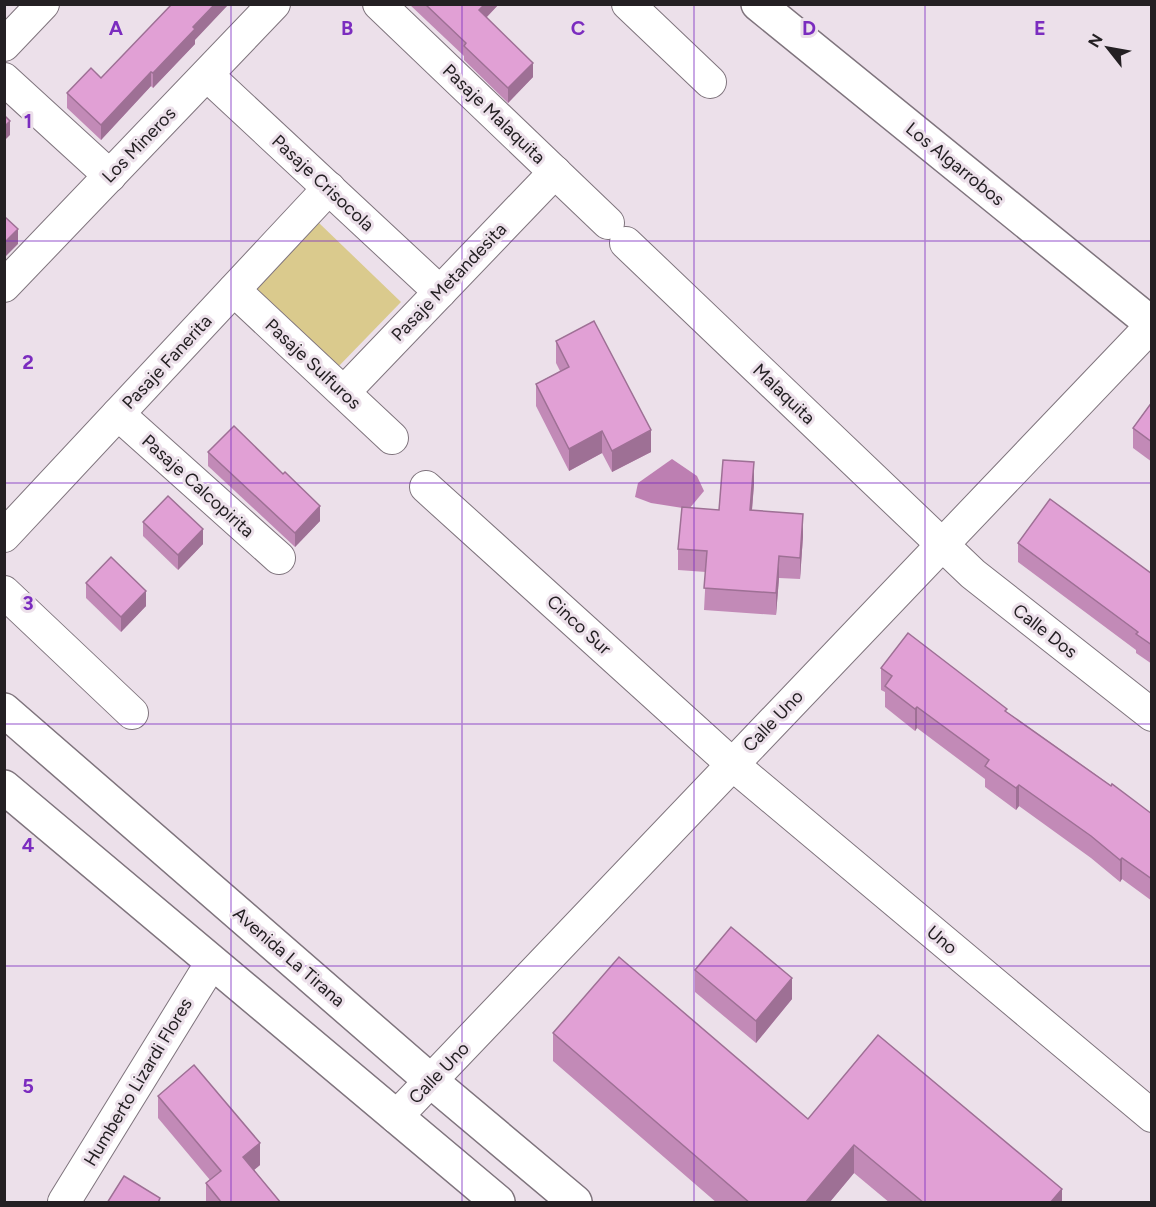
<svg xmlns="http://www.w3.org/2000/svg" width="1156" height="1207" font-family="Figtree,sans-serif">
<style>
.green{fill:#daca8d}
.water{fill:#bd7fb2}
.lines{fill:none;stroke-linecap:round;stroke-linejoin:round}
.minor-casing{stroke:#7f747d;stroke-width:34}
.tertiary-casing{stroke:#7f747d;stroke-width:36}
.trunk-casing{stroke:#7f747d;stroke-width:36}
.minor{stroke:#fff;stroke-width:32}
.tertiary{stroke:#fff;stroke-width:33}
.trunk{stroke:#fff;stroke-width:33}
.wall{fill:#c28ab7}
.shaded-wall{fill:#9e7095}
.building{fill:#e1a0d5;stroke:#9e7095;stroke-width:1.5}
.grid{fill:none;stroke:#7b2cbf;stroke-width:1.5;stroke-opacity:0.55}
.labels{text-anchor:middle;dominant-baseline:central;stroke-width:6;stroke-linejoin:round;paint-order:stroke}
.street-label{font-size:18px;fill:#242023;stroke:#ece0ea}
.grid-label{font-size:20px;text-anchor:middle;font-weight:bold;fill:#7b2cbf;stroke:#ece0ea;stroke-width:6;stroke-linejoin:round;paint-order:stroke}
</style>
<rect width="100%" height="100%" fill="#ece0ea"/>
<polygon class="green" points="319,223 401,302 336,369 255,290"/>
<polygon class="water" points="672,459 697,476 704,491 689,509 651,503 635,497 638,483"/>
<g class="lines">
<g class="minor-casing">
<g id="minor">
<polyline points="379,4 608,223"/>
<polyline points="628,4 710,82"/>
<polyline points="4,45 43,4"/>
<polyline points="207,75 440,292"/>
<polyline points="4,79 110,176"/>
<polyline points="626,243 973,574 1152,715"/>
<polyline points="4,286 274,4"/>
<polyline points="234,290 392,438"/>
<polyline points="344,392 555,172"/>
<polyline points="118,414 279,558"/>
<polyline points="426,487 732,764 1152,1116"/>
<polyline points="4,536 329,188"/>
<polyline points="4,592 132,713"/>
<polyline points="396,1117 1152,325"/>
<polyline points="64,1202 212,962"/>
</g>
</g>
<g class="tertiary-casing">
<polyline id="tertiary" points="758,4 1152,324"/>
</g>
<g class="trunk-casing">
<g id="trunk">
<polyline points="4,710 431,1081 575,1202"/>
<polyline points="4,787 498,1202"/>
</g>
</g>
<use href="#minor" class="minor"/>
<use href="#tertiary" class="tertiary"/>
<use href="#trunk" class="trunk"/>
</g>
<g class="wall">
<polygon points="409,4 499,4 486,18 533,77 508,103 464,60 464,56"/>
<polygon points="195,40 195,44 153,88 151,86 101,140 67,108 67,93"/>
<polygon points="556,341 651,452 612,472 602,453 569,471 536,406 536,384 560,371 556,363"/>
<polygon points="1152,402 1152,462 1133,448 1133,428"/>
<polygon points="208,452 320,521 295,547 208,466"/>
<polygon points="754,484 752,511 803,536 800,579 779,578 776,615 704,610 706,572 678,570 678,549 719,510"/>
<polygon points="143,522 203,544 178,570 143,536"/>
<polygon points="1018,543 1152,574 1152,664 1136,653 1136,650 1018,562"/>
<polygon points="86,583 146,606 121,632 86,598"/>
<polygon points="881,668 1007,712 1152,814 1152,901 1122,879 1120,882 1091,858 1019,806 1016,810 985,787 985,779 917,728 915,731 885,707 885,692 881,690"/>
<polygon points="695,970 792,999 756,1043 695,992"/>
<polygon points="553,1033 808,1119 1062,1203 890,1203 854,1173 829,1203 717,1203 553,1061"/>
<polygon points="158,1096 260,1165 254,1170 281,1203 206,1203 206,1183 210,1180 158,1118"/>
</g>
<g class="shaded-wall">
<polygon points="215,4 229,4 195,40 195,44 153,88 153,73 193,27"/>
<polygon points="485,4 499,4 479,25 479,10"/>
<polygon points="533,63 533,77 508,103 508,88"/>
<polygon points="151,72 151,86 101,140 101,125"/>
<polygon points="10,121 10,135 4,141 4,127"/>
<polygon points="18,229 18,244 4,258 4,243"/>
<polygon points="651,430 651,452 612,472 612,451"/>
<polygon points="602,431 602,453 569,471 569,449"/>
<polygon points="754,462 754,484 750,532 750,510"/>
<polygon points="320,506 320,521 295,547 295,533"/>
<polygon points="803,514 803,536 800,579 800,558"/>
<polygon points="203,529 203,544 178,570 178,555"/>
<polygon points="779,556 779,578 776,615 776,593"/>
<polygon points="146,591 146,606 121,632 121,617"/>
<polygon points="917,707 917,728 915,731 915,709"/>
<polygon points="1019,785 1019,806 1016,810 1016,788"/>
<polygon points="1122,858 1122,879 1120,882 1120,860"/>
<polygon points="792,978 792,999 756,1043 756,1021"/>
<polygon points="260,1143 260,1165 243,1179 243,1157"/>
<polygon points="854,1145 854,1173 829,1203 805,1203"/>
<polygon points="1062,1189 1062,1203 1050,1203"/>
</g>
<g class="building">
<polygon points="172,4 215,4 193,27 195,29 153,73 151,72 101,125 67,93 91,68 101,78"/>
<polygon points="425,4 485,4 479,10 533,63 508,88 464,46 466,43"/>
<polygon points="4,115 10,121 4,127"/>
<polygon points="4,216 18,229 4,243"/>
<polygon points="594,321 651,430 612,451 602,431 569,449 536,384 569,367 556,341"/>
<polygon points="1152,402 1152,442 1133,428"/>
<polygon points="234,426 283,474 285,472 320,506 295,533 208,452"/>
<polygon points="723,460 754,462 750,510 803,514 800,558 779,556 776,593 704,588 707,551 678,549 682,507 719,510"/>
<polygon points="168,496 203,529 178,555 143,522"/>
<polygon points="1050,499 1152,574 1152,645 1136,634 1138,632 1018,543"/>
<polygon points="111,557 146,591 121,617 86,583"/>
<polygon points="908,633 1007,709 1005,711 1111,786 1112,784 1152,814 1152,879 1122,858 1120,860 1091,836 1019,785 1016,788 985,766 989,760 917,707 915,709 885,686 892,676 881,668"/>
<polygon points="731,927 792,978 756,1021 695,970"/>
<polygon points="619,957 808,1119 878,1035 1062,1189 1050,1203 924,1203 854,1145 805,1203 750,1203 553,1033"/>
<polygon points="194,1065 260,1143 243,1157 281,1203 222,1203 206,1183 221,1171 158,1096"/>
<polygon points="124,1176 160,1198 158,1203 107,1203"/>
</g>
<path class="grid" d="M231,4v1198M462,4v1198M694,4v1198M925,4v1198M4,241h1148M4,483h1148M4,724h1148M4,966h1148"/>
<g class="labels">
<g class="street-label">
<text transform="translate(494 114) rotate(44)">Pasaje Malaquita</text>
<text transform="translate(139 145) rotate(-46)">Los Mineros</text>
<text transform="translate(955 164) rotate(39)">Los Algarrobos</text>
<text transform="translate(323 183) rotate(43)">Pasaje Crisocola</text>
<text transform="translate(449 282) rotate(-46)">Pasaje Metandesita</text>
<text transform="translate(167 362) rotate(-47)">Pasaje Fanerita</text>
<text transform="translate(313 364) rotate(43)">Pasaje Sulfuros</text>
<text transform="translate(784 394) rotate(44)">Malaquita</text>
<text transform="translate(198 486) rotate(42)">Pasaje Calcopirita</text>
<text transform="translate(579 625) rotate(42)">Cinco Sur</text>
<text transform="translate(1045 631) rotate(38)">Calle Dos</text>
<text transform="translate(773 721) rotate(-46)">Calle Uno</text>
<text transform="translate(942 940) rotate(40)">Uno</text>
<text transform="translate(289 957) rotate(41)">Avenida La Tirana</text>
<text transform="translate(439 1073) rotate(-46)">Calle Uno</text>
<text transform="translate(138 1082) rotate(-59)">Humberto Lizardi Flores</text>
</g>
</g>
<g class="grid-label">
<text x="116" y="35">A</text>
<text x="347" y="35">B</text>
<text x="578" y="35">C</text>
<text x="809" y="35">D</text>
<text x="1040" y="35">E</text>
<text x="28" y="128">1</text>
<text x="28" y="369">2</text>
<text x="28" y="610">3</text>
<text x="28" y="852">4</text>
<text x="28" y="1093">5</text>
</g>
<rect width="1156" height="1207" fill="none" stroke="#242023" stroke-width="12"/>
<g transform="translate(1108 48) rotate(301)" stroke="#ece0ea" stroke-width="4.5" paint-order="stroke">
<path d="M0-4.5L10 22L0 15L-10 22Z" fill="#242023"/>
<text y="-9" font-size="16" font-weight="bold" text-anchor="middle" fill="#242023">N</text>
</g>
</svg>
